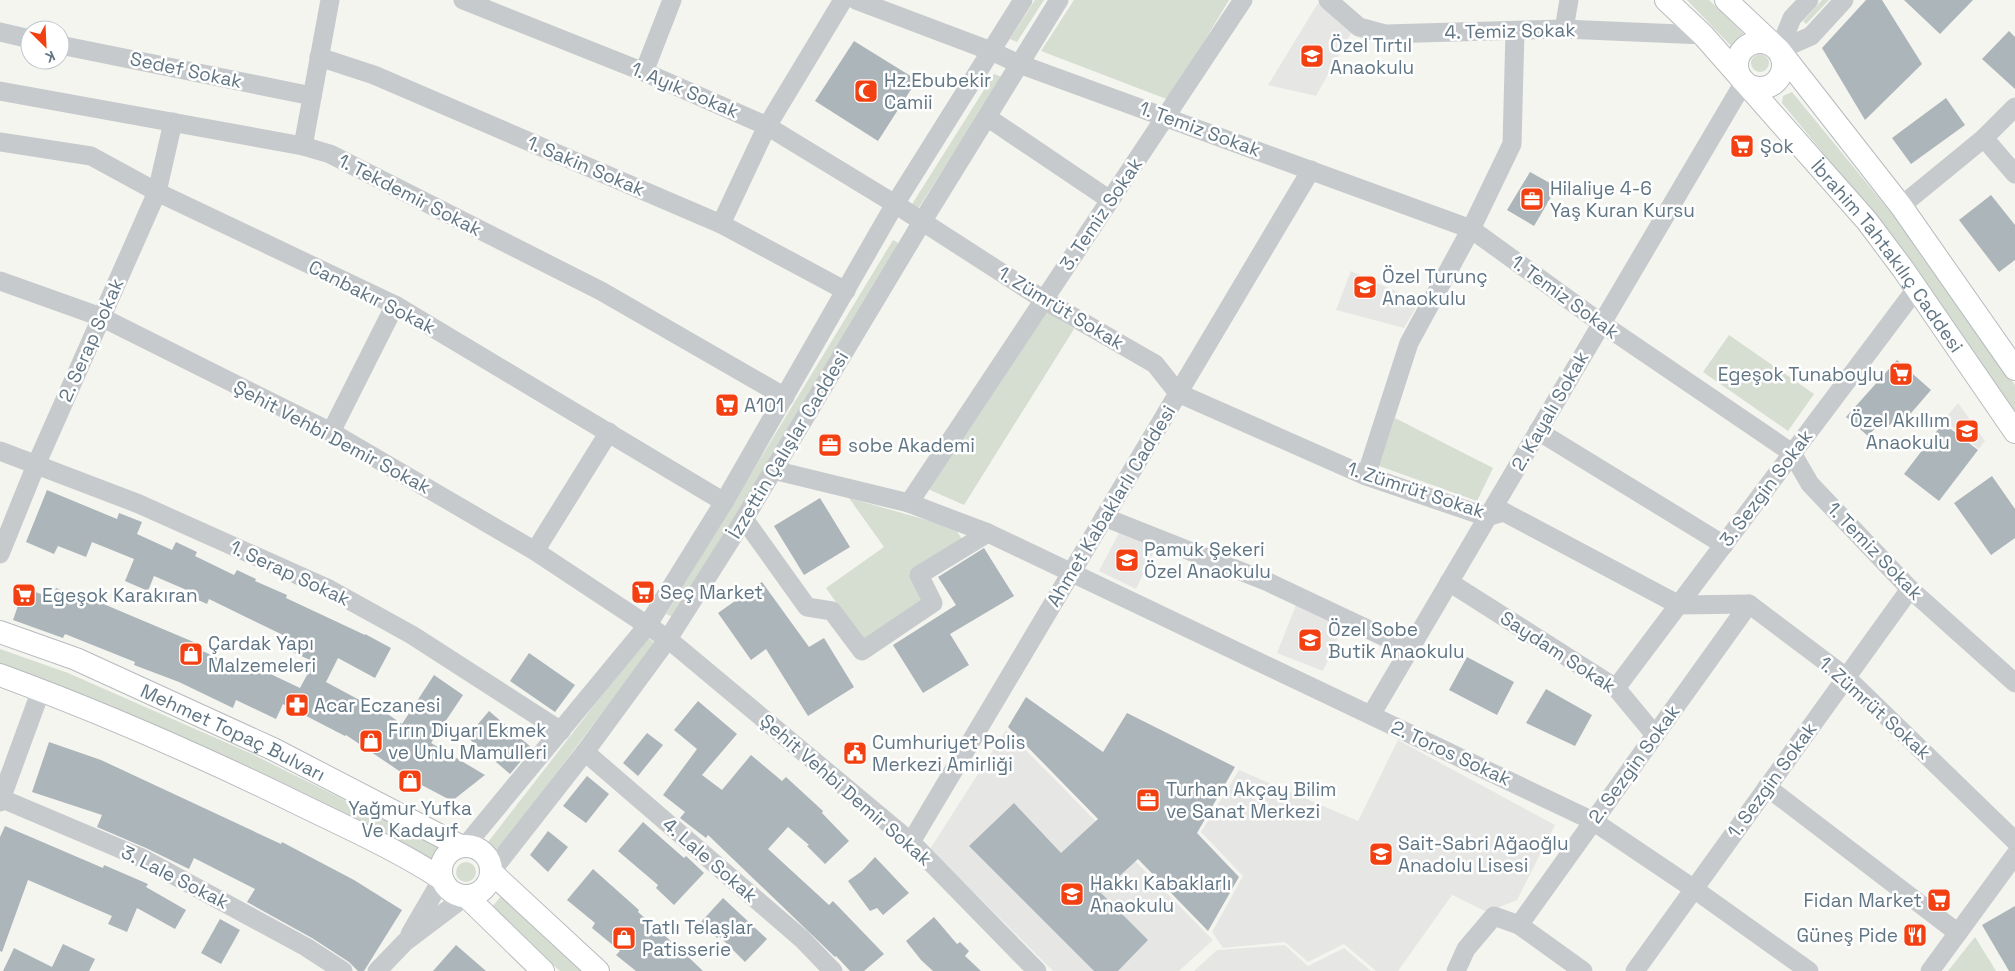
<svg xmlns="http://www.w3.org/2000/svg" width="2015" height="971" font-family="'Space Grotesk',sans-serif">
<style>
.built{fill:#e6e6e4}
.green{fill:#d6ddd1}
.building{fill:#acb5ba}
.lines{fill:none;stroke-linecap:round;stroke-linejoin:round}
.major-casing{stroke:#b7bbbf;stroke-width:24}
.minor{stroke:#c7cacd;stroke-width:19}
.major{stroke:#fff;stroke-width:22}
.labels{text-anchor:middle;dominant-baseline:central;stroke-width:5;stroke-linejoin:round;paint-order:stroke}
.street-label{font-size:19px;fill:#617685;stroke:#fff}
.poi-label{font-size:19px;fill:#617685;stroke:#fff;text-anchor:start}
</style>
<rect width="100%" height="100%" fill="#f5f5f0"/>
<g class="built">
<polygon points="1318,3 1354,28 1316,96 1268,85"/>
<polygon points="1351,271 1419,302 1404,328 1336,310"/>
<polygon points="1958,403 1985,441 1979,449 1944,420"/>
<polygon points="1120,531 1155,549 1136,589 1099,571"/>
<polygon points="1296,605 1343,627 1323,671 1277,653"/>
<polygon points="1006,730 1213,940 1179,971 1053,971 930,849"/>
<polygon points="1398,740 1555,825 1517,900 1487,912 1452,895 1398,971 1376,971 1344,944 1308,962 1285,942 1223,948 1212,932 1243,876 1201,832 1239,770 1358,821"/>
<polygon points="1285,945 1308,966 1344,948 1371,971 1194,971 1217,950"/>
</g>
<g class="green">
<polygon points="1035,0 1044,0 1017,42 1010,39"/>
<polygon points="1074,0 1229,0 1169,100 1041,51"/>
<polygon points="1687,0 1709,0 1743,33 1742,44 1732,47"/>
<polygon points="1822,0 1829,0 1806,24 1803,21"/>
<circle cx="1760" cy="63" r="9"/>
<polygon points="994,74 1002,77 916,212 909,209"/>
<polygon points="1792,92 1892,214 2015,385 2015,412 1876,217 1782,103 1783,96"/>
<polygon points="893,240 900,244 675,618 666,614"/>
<polygon points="1041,308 1074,329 964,505 928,489"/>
<polygon points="1729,335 1814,394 1788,431 1703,372"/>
<polygon points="1395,418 1493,468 1477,501 1379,466"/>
<polygon points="849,498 955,528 963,541 909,573 923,598 923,603 871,638 862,639 826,588 884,547"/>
<polygon points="647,637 655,643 495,854 485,846"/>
<polygon points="0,649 68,673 252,754 443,849 436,863 0,665"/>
<circle cx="466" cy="872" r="10"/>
<polygon points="503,894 584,971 560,971 491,908"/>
<polygon points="1975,937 1996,971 1948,971"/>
</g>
<g class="building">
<polygon points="1866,0 1882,0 1922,64 1865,120 1822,48"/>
<polygon points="1904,0 1973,0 1940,34"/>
<polygon points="2009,31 2015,37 2015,89 1982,59"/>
<polygon points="854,41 917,80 878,141 815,101"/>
<polygon points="1946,98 1965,125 1911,164 1892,138"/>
<polygon points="1530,172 1557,187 1534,226 1507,210"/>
<polygon points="1991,195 2015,225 2015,260 1999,272 1959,220"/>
<polygon points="1897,360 1931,390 1905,420 1899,415 1886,429 1879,424 1868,436 1846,417"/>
<polygon points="1943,423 1978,450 1939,501 1904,474"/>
<polygon points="1992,476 2015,509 2015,538 1991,555 1954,503"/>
<polygon points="47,490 117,519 119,513 142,522 137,534 172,550 176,542 197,552 195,556 234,575 237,570 256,579 255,581 287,595 286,598 365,635 365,634 391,648 375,678 338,658 326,682 378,710 379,708 402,724 434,675 463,695 431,743 485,775 452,801 414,781 346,735 345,736 283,704 276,719 236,700 233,708 179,682 134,665 135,662 65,634 63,638 13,620 24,588 52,598 56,588 93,602 94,600 196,643 194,647 228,663 230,660 256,672 258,668 300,688 314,662 280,646 285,636 209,599 207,604 187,595 189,591 154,576 148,591 125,581 134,559 92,542 86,557 58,546 54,554 26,542"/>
<polygon points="820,498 850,547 804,575 774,526"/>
<polygon points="984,548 1014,596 950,634 969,665 923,693 893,645 956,605 938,577"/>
<polygon points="762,582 809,647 824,638 854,687 808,716 766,649 751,660 718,613"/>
<polygon points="529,653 575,685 555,712 510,681"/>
<polygon points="1467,657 1514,682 1497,715 1449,690"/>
<polygon points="1546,689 1592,715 1575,746 1526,723"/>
<polygon points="1026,697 1103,752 1127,713 1235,767 1197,833 1239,877 1208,931 1138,859 1101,893 1148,940 1118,971 1094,971 969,846 1014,803 1061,853 1098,819 1008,727"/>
<polygon points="698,701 737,734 702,775 722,790 751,755 782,781 786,777 823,811 822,813 849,841 825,864 807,846 809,845 788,827 768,849 829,905 833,901 884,954 864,971 850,971 836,956 835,957 708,835 706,838 680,818 685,812 663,795 697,749 674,730"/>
<polygon points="489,711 532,748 510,774 467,737"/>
<polygon points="647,733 663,745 638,776 623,763"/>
<polygon points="49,742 101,760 281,844 282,842 354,880 402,910 364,971 358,971 349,962 312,938 247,902 255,889 194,858 189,869 146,848 97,827 102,815 32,792"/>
<polygon points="587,776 609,794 586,823 563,806"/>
<polygon points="643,822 684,858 686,856 704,873 674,905 656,888 658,885 618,851"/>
<polygon points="5,826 103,868 104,865 148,884 146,887 186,910 175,929 137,908 127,932 108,924 112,916 28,880 2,952 0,951 0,837"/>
<polygon points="548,831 568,847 548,872 530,855"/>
<polygon points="875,857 909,893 883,915 877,908 870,911 848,881 862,871"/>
<polygon points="593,869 639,910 638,912 681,950 703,971 636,971 616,955 620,951 592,928 595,923 567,900"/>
<polygon points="723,898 767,939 745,962 719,936 717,938 701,922"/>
<polygon points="2015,906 2015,971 2009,971 1982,925"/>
<polygon points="934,917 957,944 960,942 969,951 965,956 981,971 933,971 921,960 906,941"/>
<polygon points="220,919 240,930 221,964 201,953"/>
<polygon points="63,944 95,959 89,971 3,971 14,948 52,967"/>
<polygon points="456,945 486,971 433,971"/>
</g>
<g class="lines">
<g class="major-casing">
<g id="major">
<path id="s1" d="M1666,0l37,35 164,186 36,48 112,163"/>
<polyline points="1726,0 1779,50 1901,206 2015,369"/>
<circle cx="1760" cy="65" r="23"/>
<path id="s2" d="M0,632l76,27 197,90 187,97"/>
<path d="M0,675c101,37 201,81 297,128 49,24 99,46 145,76"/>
<circle cx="466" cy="871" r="25"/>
<polyline points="491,872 598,971"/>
<polyline points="466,896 543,971"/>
</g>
</g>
<g class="minor">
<polyline points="463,0 644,72 767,126 895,204 1044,300 1155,364 1178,393 1366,476 1487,517 1504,512 1679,605 1749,604 1846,677 2015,841"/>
<polyline points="856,0 991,51 1019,64 1471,229 1601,323 1792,453 1810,484 1910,589 2015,683"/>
<polyline points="1328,0 1359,27 1385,34 1564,29 1703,35"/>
<polyline points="1564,29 1569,0"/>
<polyline points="0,32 30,39"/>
<polyline points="60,45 312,96"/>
<polyline points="1779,50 1811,36 1844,0"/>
<polyline points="1779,50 1792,18 1809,0"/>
<polyline points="319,57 374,75 721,224 846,291"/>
<polyline points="644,72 672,0"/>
<polyline points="0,91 303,146 330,154 601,291 785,397"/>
<polyline points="987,117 1110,200"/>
<polyline points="1984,138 2015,174"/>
<polyline points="0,142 91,156 157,192 395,305 724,502"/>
<polyline points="303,146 330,0"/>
<polyline points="1901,206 1984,138 2015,107"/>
<polyline points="721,224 767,126 843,0"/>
<polyline points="0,281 101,317 331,432 535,551 668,639 911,842 1037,971"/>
<polyline points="1538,431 1724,545"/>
<polyline points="331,432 395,305"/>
<polyline points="0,451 139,504 329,589 412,635 561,731"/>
<polyline points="773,470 909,503 988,533 1593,821 1694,889 1809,971"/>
<polyline points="1366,476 1409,343 1471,229 1512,144 1515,31"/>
<polyline points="909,503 1243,0"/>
<polyline points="1104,517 1268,582 1410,649"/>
<polyline points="744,519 807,607 832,611 862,651 933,603 919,575 988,533"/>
<polyline points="535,551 609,432"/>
<polyline points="0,554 36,465 157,192 173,122"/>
<polyline points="1449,582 1616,688 1655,735"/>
<polyline points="1616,688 1916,289"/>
<polyline points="1371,715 1744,82"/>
<polyline points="585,752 802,939 833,971"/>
<polyline points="1767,787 1958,933"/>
<polyline points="0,798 142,858 306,947 343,971"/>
<polyline points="0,802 41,690"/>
<polyline points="911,842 1311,170"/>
<polyline points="466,845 647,626 724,502 895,204 1023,0"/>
<polyline points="491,872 585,752 668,639 744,519 922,222 1059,0"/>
<polyline points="1519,925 1749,604"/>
<polyline points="410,934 442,879"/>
<polyline points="377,971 405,942 466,896"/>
<polyline points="1456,971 1466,949 1494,916 1519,925 1583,971"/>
<polyline points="1635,971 1910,589"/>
<polyline points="1930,971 2015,855"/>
</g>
<use href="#major" class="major"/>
</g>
<defs>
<g id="school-square" transform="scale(1.25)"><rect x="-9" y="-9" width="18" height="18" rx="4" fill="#f34012" stroke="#fff"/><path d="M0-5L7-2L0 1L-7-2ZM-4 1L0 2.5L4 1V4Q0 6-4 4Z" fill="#fff"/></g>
<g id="mosque-square" transform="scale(1.25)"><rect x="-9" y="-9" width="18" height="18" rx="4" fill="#f34012" stroke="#fff"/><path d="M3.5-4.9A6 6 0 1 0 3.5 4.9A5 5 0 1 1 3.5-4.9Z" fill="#fff"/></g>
<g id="supermarket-square" transform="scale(1.25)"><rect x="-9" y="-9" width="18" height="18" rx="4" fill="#f34012" stroke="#fff"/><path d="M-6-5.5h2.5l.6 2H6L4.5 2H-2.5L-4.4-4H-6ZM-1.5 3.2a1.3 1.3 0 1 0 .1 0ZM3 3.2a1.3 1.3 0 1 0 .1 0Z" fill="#fff"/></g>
<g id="office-square" transform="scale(1.25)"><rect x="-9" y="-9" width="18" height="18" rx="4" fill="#f34012" stroke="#fff"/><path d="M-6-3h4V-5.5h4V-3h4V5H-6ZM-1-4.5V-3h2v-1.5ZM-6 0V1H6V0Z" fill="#fff"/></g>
<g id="shop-square" transform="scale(1.25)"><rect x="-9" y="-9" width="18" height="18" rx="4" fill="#f34012" stroke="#fff"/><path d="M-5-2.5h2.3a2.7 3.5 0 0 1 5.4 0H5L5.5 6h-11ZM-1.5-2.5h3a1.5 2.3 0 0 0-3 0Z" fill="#fff"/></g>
<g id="pharmacy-square" transform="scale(1.25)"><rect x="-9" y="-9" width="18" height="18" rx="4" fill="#f34012" stroke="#fff"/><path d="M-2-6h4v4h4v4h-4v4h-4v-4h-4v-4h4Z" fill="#fff"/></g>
<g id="civic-square" transform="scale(1.25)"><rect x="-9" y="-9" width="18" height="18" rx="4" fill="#f34012" stroke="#fff"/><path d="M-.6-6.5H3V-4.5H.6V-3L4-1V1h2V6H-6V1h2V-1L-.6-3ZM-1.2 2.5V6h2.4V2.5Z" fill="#fff"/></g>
<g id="restaurant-square" transform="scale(1.25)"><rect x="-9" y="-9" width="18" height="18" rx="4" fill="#f34012" stroke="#fff"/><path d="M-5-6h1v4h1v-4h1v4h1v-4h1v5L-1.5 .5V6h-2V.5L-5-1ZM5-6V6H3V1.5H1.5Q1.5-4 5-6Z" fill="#fff"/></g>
</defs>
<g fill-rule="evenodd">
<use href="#school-square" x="1312" y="56"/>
<use href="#mosque-square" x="866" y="91"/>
<use href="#supermarket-square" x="1742" y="146"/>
<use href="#office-square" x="1532" y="199"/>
<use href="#school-square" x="1365" y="287"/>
<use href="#supermarket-square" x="1901" y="374"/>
<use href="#supermarket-square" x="727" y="405"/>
<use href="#school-square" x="1967" y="431"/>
<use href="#office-square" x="830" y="445"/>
<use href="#school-square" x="1127" y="560"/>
<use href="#supermarket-square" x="643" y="592"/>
<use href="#supermarket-square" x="24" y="595"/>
<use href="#school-square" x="1310" y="640"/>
<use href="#shop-square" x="191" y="654"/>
<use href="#pharmacy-square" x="297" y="705"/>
<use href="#shop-square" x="371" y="741"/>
<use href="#civic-square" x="855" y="753"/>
<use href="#shop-square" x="410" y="781"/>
<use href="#office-square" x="1148" y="800"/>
<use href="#school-square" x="1381" y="854"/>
<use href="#school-square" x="1072" y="894"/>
<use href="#supermarket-square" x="1939" y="900"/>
<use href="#restaurant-square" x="1915" y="935"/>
<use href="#shop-square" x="624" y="938"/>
</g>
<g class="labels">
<g class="street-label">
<text transform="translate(1510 31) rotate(-1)">4. Temiz Sokak</text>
<text transform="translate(186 70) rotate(12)">Sedef Sokak</text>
<text transform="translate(685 90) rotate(23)">1. Ayık Sokak</text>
<text transform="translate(1200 129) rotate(20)">1. Temiz Sokak</text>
<text transform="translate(586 166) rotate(23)">1. Sakin Sokak</text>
<text transform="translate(410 195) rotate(27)">1. Tekdemir Sokak</text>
<text transform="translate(1101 214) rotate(-56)">3. Temiz Sokak</text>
<text stroke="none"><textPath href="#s1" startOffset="339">İbrahim Tahtakılıç Caddesi</textPath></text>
<text transform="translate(372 297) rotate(27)">Canbakır Sokak</text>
<text transform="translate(1565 297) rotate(36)">1. Temiz Sokak</text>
<text transform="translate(1061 308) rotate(31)">1. Zümrüt Sokak</text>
<text transform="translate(91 340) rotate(-66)">2. Serap Sokak</text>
<text transform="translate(1550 411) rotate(-60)">2. Kayalı Sokak</text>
<text transform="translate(332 437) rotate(28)">Şehit Vehbi Demir Sokak</text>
<text transform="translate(788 445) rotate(-59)">İzzettin Çalışlar Caddesi</text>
<text transform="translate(1766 488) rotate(-53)">3. Sezgin Sokak</text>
<text transform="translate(1416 490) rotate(18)">1. Zümrüt Sokak</text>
<text transform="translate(1111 506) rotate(-59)">Ahmet Kabaklarlı Caddesi</text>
<text transform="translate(1875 551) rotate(46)">1. Temiz Sokak</text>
<text transform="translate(290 573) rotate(25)">1. Serap Sokak</text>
<text transform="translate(1558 652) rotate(33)">Saydam Sokak</text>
<text transform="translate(1875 708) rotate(42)">1. Zümrüt Sokak</text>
<text stroke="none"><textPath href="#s2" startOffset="254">Mehmet Topaç Bulvarı</textPath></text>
<text transform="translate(1451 753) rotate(25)">2. Toros Sokak</text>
<text transform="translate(1634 764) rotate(-54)">2. Sezgin Sokak</text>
<text transform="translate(1772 780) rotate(-54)">1. Sezgin Sokak</text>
<text transform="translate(846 790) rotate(41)">Şehit Vehbi Demir Sokak</text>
<text transform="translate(710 860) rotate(41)">4. Lale Sokak</text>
<text transform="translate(175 877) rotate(27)">3. Lale Sokak</text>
</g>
<g class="poi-label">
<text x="1330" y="45">Özel Tırtıl<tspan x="1330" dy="22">Anaokulu</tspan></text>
<text x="884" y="80">Hz.Ebubekir<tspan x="884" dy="22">Camii</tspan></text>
<text x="1760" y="146">Şok</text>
<text x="1550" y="188">Hilaliye 4-6<tspan x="1550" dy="22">Yaş Kuran Kursu</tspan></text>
<text x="1382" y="276">Özel Turunç<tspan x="1382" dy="22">Anaokulu</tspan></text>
<text x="1884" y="374" text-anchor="end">Egeşok Tunaboylu</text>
<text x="744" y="405">A101</text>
<text x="1950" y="420" text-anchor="end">Özel Akıllım<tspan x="1950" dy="22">Anaokulu</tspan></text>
<text x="848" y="445">sobe Akademi</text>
<text x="1144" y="549">Pamuk Şekeri<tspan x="1144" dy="22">Özel Anaokulu</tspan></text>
<text x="660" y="592">Seç Market</text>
<text x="42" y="595">Egeşok Karakıran</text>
<text x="1328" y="629">Özel Sobe<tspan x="1328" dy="22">Butik Anaokulu</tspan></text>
<text x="208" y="643">Çardak Yapı<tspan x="208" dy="22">Malzemeleri</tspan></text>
<text x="314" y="705">Acar Eczanesi</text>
<text x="388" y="730">Fırın Diyarı Ekmek<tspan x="388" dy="22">ve Unlu Mamulleri</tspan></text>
<text x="872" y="742">Cumhuriyet Polis<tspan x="872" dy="22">Merkezi Amirliği</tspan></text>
<text x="1166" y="789">Turhan Akçay Bilim<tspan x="1166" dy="22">ve Sanat Merkezi</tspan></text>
<text x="410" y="808" text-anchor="middle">Yağmur Yufka<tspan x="410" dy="22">Ve Kadayıf</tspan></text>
<text x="1398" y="843">Sait-Sabri Ağaoğlu<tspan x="1398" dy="22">Anadolu Lisesi</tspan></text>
<text x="1090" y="883">Hakkı Kabaklarlı<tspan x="1090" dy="22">Anaokulu</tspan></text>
<text x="1922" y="900" text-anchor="end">Fidan Market</text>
<text x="642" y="927">Tatlı Telaşlar<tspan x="642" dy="22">Patisserie</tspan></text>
<text x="1898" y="935" text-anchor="end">Güneş Pide</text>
</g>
</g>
<g transform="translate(45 45) rotate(156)"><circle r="24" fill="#ffffff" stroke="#c0c8ce"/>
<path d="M0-4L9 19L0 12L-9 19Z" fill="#f34012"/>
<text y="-8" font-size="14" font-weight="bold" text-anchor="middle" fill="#617685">K</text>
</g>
</svg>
